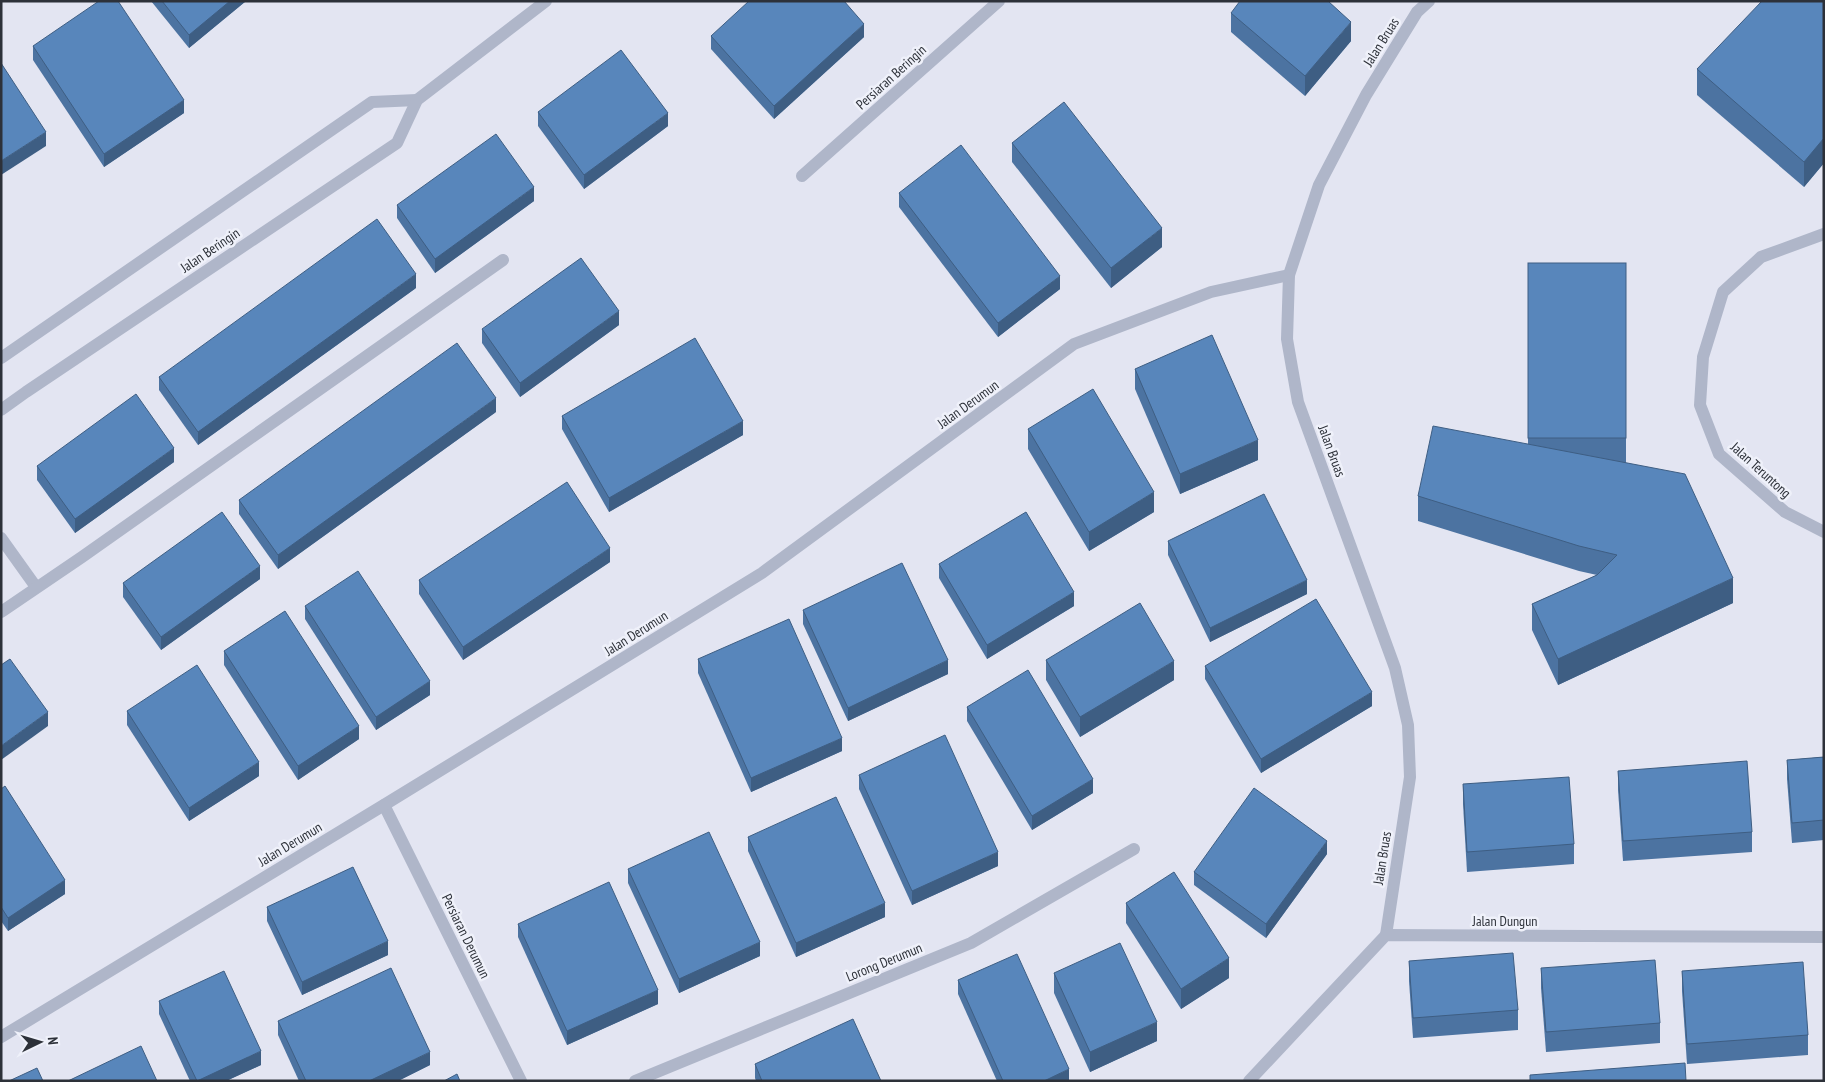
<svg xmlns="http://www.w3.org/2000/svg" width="1825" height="1082" font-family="'PT Sans Narrow',sans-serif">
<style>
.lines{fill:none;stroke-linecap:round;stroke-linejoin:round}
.minor{stroke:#afb6c9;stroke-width:12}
.wall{fill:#4c73a1}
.shaded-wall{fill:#3e5e83}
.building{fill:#5886bb;stroke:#3e5e83}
.labels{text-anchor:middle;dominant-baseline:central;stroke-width:5;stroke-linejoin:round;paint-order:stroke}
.street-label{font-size:14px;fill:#2d3139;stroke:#eff1fa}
</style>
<rect width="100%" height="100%" fill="#e3e5f2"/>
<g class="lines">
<g class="minor">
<polyline points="802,176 999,1"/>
<polyline points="1824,234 1761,257 1723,292 1703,357 1700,405 1719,454 1785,512 1824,532"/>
<polyline points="1,358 372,102 417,100"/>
<polyline points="1,410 26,392 397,143 417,100 546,1"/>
<polyline points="1,538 36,587"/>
<polyline points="1,612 82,557 503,260"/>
<polyline points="384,805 521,1081"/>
<polyline points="1386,935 1410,777 1408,725 1395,668 1298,402 1287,339 1289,275 1319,185 1366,95 1417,12 1429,1"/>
<polyline points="1,1037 384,805 762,573 1074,344 1211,292 1289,275"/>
<polyline points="635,1081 971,943 1134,849"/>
<polyline points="1249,1081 1386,935 1824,937"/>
</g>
</g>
<g class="wall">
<polygon points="151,1 246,1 189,48"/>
<polygon points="1824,1 1824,163 1804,187 1697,95 1697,69"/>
<polygon points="1231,13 1351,41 1305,96 1231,32"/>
<polygon points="711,36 864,37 774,119 711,49"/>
<polygon points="33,46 184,113 104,167 33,60"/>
<polygon points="538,112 668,126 584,189 538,126"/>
<polygon points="1012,143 1162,247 1111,288 1012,162"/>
<polygon points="899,193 1060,289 998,337 899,207"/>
<polygon points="534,201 435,273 397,218 397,205"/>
<polygon points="1528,263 1626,263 1626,463 1733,603 1558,685 1532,630 1532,604 1597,575 1579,571 1418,521 1418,496 1528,444"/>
<polygon points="416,288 198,445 159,390 159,377"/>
<polygon points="619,325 520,397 482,343 482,329"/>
<polygon points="1135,369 1258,460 1180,494 1135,389"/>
<polygon points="496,412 278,569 239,514 239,500"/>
<polygon points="562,416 743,435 609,512 562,429"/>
<polygon points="1028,429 1154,512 1089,551 1028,449"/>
<polygon points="174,462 75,533 37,480 37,466"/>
<polygon points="1168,541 1307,594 1210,642 1168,555"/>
<polygon points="610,562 463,660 419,594 419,580"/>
<polygon points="939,564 1074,606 987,659 939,578"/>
<polygon points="260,579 161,650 123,597 123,583"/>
<polygon points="305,606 430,695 376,730 305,619"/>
<polygon points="803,610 948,674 848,721 803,624"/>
<polygon points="224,651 359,739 298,780 224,665"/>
<polygon points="698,659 842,751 751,792 698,673"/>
<polygon points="1046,660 1174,680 1080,737 1046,680"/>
<polygon points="1205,666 1372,706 1261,773 1205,679"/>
<polygon points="967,707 1093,793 1032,830 967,721"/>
<polygon points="127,711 259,776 189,821 127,725"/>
<polygon points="1824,757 1824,840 1792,843 1787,779 1787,760"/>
<polygon points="1618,771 1752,832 1752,852 1623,861 1618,790"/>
<polygon points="859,775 998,866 912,905 859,789"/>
<polygon points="1463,784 1574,844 1574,864 1467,872 1463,804"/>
<polygon points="1,789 65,894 8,931 1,921"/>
<polygon points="748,837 885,917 796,957 748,851"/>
<polygon points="1327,854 1266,938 1194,885 1194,872"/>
<polygon points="628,869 760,956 679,993 628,883"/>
<polygon points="1126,903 1229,978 1181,1009 1126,923"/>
<polygon points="267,907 388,955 302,995 267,921"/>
<polygon points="518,924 658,1004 567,1045 518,937"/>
<polygon points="1409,961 1518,1010 1518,1030 1413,1038 1409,981"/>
<polygon points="1541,968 1660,1023 1660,1043 1546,1052 1541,988"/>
<polygon points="1682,971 1808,1035 1808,1055 1687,1064 1682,991"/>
<polygon points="1054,973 1157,1041 1090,1072 1054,993"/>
<polygon points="958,980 1069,1081 997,1081 958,994"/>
<polygon points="159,1001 261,1065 226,1081 190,1081 159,1014"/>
<polygon points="278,1021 430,1065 398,1081 299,1081 278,1035"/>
<polygon points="755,1064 881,1081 756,1081 755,1078"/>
</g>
<g class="shaded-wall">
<polygon points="230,1 246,1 189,48 189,35"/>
<polygon points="1351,22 1351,41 1305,96 1305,76"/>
<polygon points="864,24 864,37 774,119 774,106"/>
<polygon points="184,100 184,113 104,167 104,154"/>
<polygon points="668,113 668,126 584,189 584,175"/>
<polygon points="46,132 46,146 1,175 1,161"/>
<polygon points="1824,138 1824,163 1804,187 1804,162"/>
<polygon points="534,187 534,201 435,273 435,259"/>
<polygon points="1162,228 1162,247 1111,288 1111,268"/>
<polygon points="416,274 416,288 198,445 198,432"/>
<polygon points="1060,276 1060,289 998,337 998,323"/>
<polygon points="619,311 619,325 520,397 520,383"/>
<polygon points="496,398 496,412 278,569 278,555"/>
<polygon points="743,421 743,435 609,512 609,498"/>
<polygon points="1258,440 1258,460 1180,494 1180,474"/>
<polygon points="174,448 174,462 75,533 75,519"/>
<polygon points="1154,492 1154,512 1089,551 1089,532"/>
<polygon points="610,548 610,562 463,660 463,647"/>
<polygon points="260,566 260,579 161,650 161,637"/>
<polygon points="1733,578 1733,603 1558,685 1558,659"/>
<polygon points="1307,580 1307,594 1210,642 1210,628"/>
<polygon points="1074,592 1074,606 987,659 987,645"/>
<polygon points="948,660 948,674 848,721 848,708"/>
<polygon points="1174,661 1174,680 1080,737 1080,717"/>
<polygon points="430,681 430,695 376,730 376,717"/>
<polygon points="1372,692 1372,706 1261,773 1261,759"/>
<polygon points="48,712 48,726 1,760 1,746"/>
<polygon points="359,726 359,739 298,780 298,766"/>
<polygon points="842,738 842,751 751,792 751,778"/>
<polygon points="259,762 259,776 189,821 189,808"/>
<polygon points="1093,779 1093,793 1032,830 1032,816"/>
<polygon points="1327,841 1327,854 1266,938 1266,924"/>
<polygon points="998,852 998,866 912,905 912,891"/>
<polygon points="65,880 65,894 8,931 8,918"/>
<polygon points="885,903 885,917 796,957 796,943"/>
<polygon points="388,941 388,955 302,995 302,982"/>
<polygon points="760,942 760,956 679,993 679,979"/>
<polygon points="1229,958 1229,978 1181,1009 1181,989"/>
<polygon points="658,990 658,1004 567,1045 567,1031"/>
<polygon points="1157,1022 1157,1041 1090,1072 1090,1052"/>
<polygon points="261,1051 261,1065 226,1081 197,1081"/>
<polygon points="430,1052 430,1065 398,1081 369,1081"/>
<polygon points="1069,1069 1069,1081 1044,1081"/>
</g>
<g class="building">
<polygon points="99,1 118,1 184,100 104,154 33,46"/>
<polygon points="162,1 230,1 189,35"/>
<polygon points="749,1 844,1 864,24 774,106 711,36"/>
<polygon points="1240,1 1328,1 1351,22 1305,76 1231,13"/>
<polygon points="1762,1 1824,1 1824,138 1804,162 1697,69"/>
<polygon points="621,50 668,113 584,175 538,112"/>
<polygon points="1,63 46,132 1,161"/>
<polygon points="1064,102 1162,228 1111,268 1012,143"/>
<polygon points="496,134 534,187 435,259 397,205"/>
<polygon points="961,145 1060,276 998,323 899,193"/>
<polygon points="377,219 416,274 198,432 159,377"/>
<polygon points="581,258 619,311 520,383 482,329"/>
<rect x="1528" y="263" width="98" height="175"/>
<polygon points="1212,335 1258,440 1180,474 1135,369"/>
<polygon points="695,338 743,421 609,498 562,416"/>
<polygon points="457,343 496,398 278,555 239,500"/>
<polygon points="1093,389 1154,492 1089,532 1028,429"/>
<polygon points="136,394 174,448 75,519 37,466"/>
<polygon points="1433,426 1685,474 1733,578 1558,659 1532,604 1597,575 1617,555 1579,546 1418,496"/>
<polygon points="567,482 610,548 463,647 419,580"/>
<polygon points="1264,494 1307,580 1210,628 1168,541"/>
<polygon points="222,512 260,566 161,637 123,583"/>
<polygon points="1026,512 1074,592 987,645 939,564"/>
<polygon points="902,563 948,660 848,708 803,610"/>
<polygon points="358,571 430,681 376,717 305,606"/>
<polygon points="1316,599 1372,692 1261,759 1205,666"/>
<polygon points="1140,603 1174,661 1080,717 1046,660"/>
<polygon points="285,611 359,726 298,766 224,651"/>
<polygon points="789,619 842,738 751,778 698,659"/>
<polygon points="10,659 48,712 1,746 1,665"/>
<polygon points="197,665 259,762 189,808 127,711"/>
<polygon points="1028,670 1093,779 1032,816 967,707"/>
<polygon points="945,735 998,852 912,891 859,775"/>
<polygon points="1824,757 1824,820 1792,823 1787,760"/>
<polygon points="1747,761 1752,832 1623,841 1618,771"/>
<polygon points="1569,777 1574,844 1467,852 1463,784"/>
<polygon points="5,786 65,880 8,918 1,907 1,789"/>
<polygon points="1254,788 1327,841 1266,924 1194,872"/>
<polygon points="836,797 885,903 796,943 748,837"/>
<polygon points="709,832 760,942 679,979 628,869"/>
<polygon points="353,867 388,941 302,982 267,907"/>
<polygon points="1174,872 1229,958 1181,989 1126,903"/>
<polygon points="609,882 658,990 567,1031 518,924"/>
<polygon points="1120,943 1157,1022 1090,1052 1054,973"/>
<polygon points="1513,953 1518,1010 1413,1018 1409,961"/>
<polygon points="1017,954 1069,1069 1044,1081 1003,1081 958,980"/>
<polygon points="1655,960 1660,1023 1546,1032 1541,968"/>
<polygon points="1803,962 1808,1035 1687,1044 1682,971"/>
<polygon points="391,968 430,1052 369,1081 306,1081 278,1021"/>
<polygon points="224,971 261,1051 197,1081 159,1001"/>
<polygon points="853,1019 881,1081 762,1081 755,1064"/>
<polygon points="141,1046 157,1081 68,1081"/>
<polygon points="1685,1063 1686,1081 1530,1081 1530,1075"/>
<polygon points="37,1068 43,1081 9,1081"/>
<polygon points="457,1074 460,1081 444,1081"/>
</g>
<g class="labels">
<g class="street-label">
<text transform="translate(1381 42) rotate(-58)">Jalan Bruas</text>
<text transform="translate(891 77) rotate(-42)">Persiaran Beringin</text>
<text transform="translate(210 250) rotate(-34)">Jalan Beringin</text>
<text transform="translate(968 404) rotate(-36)">Jalan Derumun</text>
<text transform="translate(1332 451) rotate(70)">Jalan Bruas</text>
<text transform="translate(1761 470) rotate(42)">Jalan Teruntong</text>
<text transform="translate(636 633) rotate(-32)">Jalan Derumun</text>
<text transform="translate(290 844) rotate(-31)">Jalan Derumun</text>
<text transform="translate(1382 858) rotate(-81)">Jalan Bruas</text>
<text x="1505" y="921">Jalan Dungun</text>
<text transform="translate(466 936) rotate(64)">Persiaran Derumun</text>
<text transform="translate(884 962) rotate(-22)">Lorong Derumun</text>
</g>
</g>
<rect width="1825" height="1082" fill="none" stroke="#2d3139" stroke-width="5"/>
<g transform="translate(40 1042) rotate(85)" stroke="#eff1fa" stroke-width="4" paint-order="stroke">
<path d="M0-4L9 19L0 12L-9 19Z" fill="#2d3139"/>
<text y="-8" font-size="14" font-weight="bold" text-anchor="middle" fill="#2d3139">N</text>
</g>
</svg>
